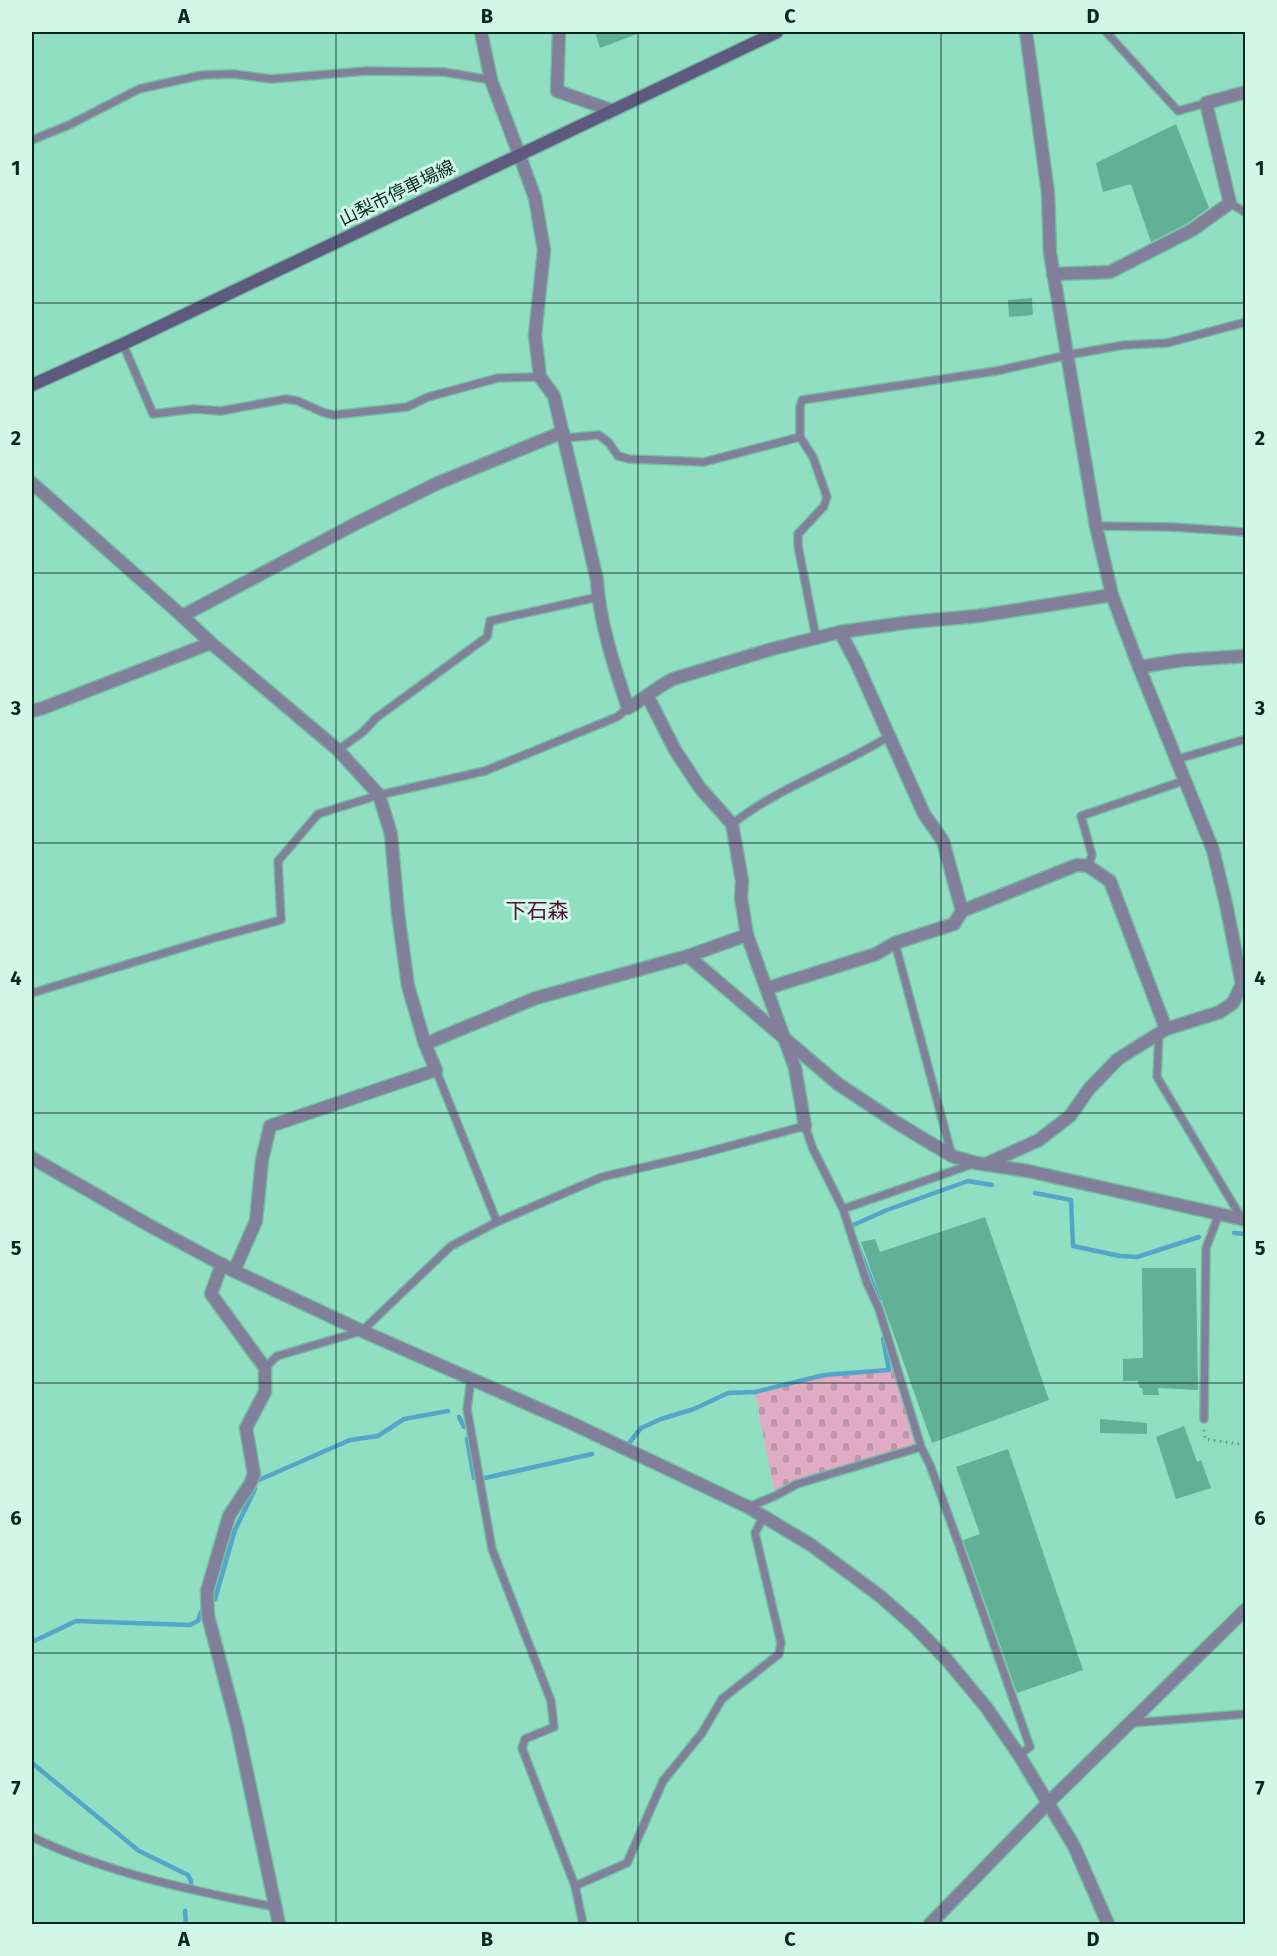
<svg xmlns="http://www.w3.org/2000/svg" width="1277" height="1956" font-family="'Fira Sans','Noto Sans JP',sans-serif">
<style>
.cemetery{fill:url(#cemetery-stones)}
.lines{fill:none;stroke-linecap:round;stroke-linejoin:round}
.stream{stroke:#53a5c9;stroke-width:4.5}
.building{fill:#62b095}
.service-casing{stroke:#75baa2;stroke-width:10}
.minor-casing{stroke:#75baa2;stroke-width:15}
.tertiary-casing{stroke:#75baa2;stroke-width:15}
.secondary-casing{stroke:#75baa2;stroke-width:15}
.path{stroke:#5f9e88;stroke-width:3;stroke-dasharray:1.5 4.5;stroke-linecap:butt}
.service{stroke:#817f99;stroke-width:7}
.minor{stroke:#817f99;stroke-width:12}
.tertiary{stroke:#817f99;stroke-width:12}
.secondary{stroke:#5e597e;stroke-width:12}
.grid{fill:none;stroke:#06281e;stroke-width:1.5;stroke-opacity:0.55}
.labels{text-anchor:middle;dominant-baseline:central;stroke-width:6;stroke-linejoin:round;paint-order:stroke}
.street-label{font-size:18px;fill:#06281e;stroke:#d2f7e8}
.quarter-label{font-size:21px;fill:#4f1135;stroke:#d2f7e8}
.neatline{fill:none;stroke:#06281e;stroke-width:2}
.grid-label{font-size:20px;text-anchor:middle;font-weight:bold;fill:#06281e}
</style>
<defs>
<pattern id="cemetery-stones" width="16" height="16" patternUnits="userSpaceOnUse" patternTransform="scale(1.5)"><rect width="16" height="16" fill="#dfacc3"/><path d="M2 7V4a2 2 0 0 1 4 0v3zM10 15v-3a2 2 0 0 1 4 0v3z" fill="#be94a7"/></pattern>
</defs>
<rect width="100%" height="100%" fill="#91dfc3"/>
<polygon class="cemetery" points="897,1369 921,1447 797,1484 775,1496 755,1392 824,1375"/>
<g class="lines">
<g class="stream">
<polyline points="1035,1193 1071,1200 1073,1246 1120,1256 1137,1257 1199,1237"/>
<polyline points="852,1229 851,1226 887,1210 968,1181 992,1185"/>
<polyline points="1234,1233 1246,1234"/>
<polyline points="857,1243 879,1300"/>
<polyline points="459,1417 464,1427"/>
<polyline points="467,1439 474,1478"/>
<polyline points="630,1442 641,1428 661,1419 694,1409 728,1393 755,1392 824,1375 889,1370 883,1339"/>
<polyline points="485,1478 592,1454"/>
<polyline points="259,1480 350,1440 378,1436 404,1419 448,1411"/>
<polyline points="215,1599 235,1530 255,1489"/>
<polyline points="32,1642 76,1621 190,1625 198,1621 201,1612"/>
<polyline points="32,1763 139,1851 188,1875 191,1881 191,1884"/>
<polyline points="185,1911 186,1924"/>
</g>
</g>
<g class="building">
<polygon points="595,32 640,32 640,33 600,48"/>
<polygon points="1176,124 1209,208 1188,223 1151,242 1131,184 1103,192 1096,163"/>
<polygon points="1032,298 1033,315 1009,317 1008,300"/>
<polygon points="985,1217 1049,1400 932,1443 861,1242 875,1239 880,1252"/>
<polygon points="1142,1268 1196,1268 1198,1390 1158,1388 1159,1395 1143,1395 1142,1388 1140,1388 1137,1379 1137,1381 1123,1381 1123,1359 1143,1358"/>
<polygon points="1100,1419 1147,1423 1147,1434 1100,1433"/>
<polygon points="1184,1426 1197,1462 1201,1460 1211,1488 1176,1499 1156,1437"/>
<polygon points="1008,1449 1083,1670 1017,1693 963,1540 980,1534 956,1467"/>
</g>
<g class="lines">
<g class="service-casing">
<g id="service">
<polyline points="1106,32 1178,111 1206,103"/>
<polyline points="32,140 69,125 139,89 202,75 234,74 271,79 366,71 444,72 491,80"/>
<polyline points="1230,203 1246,213"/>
<polyline points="123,344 153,414 194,409 221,411 286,399 298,401 322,412 333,415 407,407 428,397 498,378 540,377"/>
<polyline points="800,437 813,457 827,497 824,506 798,534 798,546 816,637"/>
<polyline points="565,438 599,435 609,443 618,456 629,459 704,462 800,437 800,407 802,400 996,371 1068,355 1124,345 1167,343 1246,322"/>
<polyline points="1096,526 1172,527 1246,532"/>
<polyline points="338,750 363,732 376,718 487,637 490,621 598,597"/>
<polyline points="1178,759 1246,739"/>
<path d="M732,824c47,-37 106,-56 156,-87"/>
<polyline points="1088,866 1092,855 1081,816 1186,780"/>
<polyline points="895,943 952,1156"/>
<polyline points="32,993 214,938 281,920 278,861 318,814 379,795 485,771 617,717 628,708"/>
<polyline points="1159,1033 1157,1077 1242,1219"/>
<polyline points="436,1070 497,1222"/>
<polyline points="843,1209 973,1164"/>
<polyline points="265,1368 277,1356 362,1331 451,1246 497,1222 602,1177 700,1154 805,1126 813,1149 843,1209 867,1283 879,1309 921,1447 797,1484 775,1496 748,1507"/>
<polyline points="471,1379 467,1409 492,1549 551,1701 554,1727 525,1739 522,1748 575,1886 583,1924"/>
<polyline points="1204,1419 1206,1248 1219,1214"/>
<polyline points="921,1447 930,1465 958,1542 1030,1747 1019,1755"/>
<polyline points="1131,1723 1246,1714"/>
<path d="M32,1837c74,36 162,54 243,70"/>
<polyline points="575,1886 627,1863 663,1781 702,1733 722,1699 779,1654 781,1643 755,1533 764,1516"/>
</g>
</g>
<g class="minor-casing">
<g id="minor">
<polyline points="559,32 557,91 611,110"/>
<path d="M519,154l16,44 9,52 -9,85 5,42 14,19 43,184c2,41 18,89 31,128 18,-10 27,-20 45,-29l99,-30 68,-17 71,-10 67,-6 134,-21"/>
<polyline points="1053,274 1110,272 1192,230 1230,203 1206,103 1246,92"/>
<polyline points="840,632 856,662 924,814 943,841 962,911"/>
<polyline points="1139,667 1183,660 1246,656"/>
<polyline points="648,697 675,750 700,788 732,824 742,881 741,898 747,935 795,1068 805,1126"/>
<polyline points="32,711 43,708 211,643"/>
<polyline points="688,956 747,935"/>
<polyline points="768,988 876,954 895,943 954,924 962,911 1077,865 1088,866 1110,881 1166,1029"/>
<polyline points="425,1044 536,998 688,956 838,1084 897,1123 952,1156 976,1163 1028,1171 1246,1220"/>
<polyline points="986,1164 1039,1140 1070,1116 1089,1089 1118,1059 1166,1029 1220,1012 1233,1003 1242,984 1226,904 1213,850 1139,667 1112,595 1096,526 1050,253 1048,193 1026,32"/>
<polyline points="222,1264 211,1294 265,1368 265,1392 246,1428 254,1474 250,1484 229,1516 207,1591 208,1616 237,1726 279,1924"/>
<polyline points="234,1271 256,1221 262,1160 270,1126 436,1070 425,1044 408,986 398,913 391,834 379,795 338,750 211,643 182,616 357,523 438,483 563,432"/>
</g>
</g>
<g class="tertiary-casing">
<g id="tertiary">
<polyline points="481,32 491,80 519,154"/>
<polyline points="32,483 182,616"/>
<polyline points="32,1158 152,1227 234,1271 362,1331 569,1422 748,1507 811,1545 880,1596 914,1626 947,1660 986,1707 1019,1755 1074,1846 1108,1924"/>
<polyline points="930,1924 1048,1803 1246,1609"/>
</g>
</g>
<g class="secondary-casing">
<polyline id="secondary" points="32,385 123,344 777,32"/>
</g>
<polyline class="path" points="1204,1430 1205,1439 1246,1445"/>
<use href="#service" class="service"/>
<use href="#minor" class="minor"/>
<use href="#tertiary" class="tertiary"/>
<use href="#secondary" class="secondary"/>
</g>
<path class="grid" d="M336,32v1892M638,32v1892M941,32v1892M32,303h1214M32,573h1214M32,843h1214M32,1113h1214M32,1383h1214M32,1653h1214"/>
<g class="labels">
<g class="street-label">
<text transform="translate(397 193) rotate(-26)">山梨市停車場線</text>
</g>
<g class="quarter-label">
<text x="537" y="911">下石森</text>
</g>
</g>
<rect width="1277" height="1956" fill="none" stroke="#d2f7e8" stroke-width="66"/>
<rect x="33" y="33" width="1211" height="1890" class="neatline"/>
<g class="grid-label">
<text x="184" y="23">A</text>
<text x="487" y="23">B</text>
<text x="790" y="23">C</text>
<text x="1093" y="23">D</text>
<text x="16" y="175">1</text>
<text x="1260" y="175">1</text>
<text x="16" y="445">2</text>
<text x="1260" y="445">2</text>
<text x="16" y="715">3</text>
<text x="1260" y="715">3</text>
<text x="16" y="985">4</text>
<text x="1260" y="985">4</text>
<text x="16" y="1255">5</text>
<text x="1260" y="1255">5</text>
<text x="16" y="1525">6</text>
<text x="1260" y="1525">6</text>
<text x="16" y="1795">7</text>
<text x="1260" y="1795">7</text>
<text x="184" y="1946">A</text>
<text x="487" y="1946">B</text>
<text x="790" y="1946">C</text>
<text x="1093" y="1946">D</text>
</g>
</svg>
